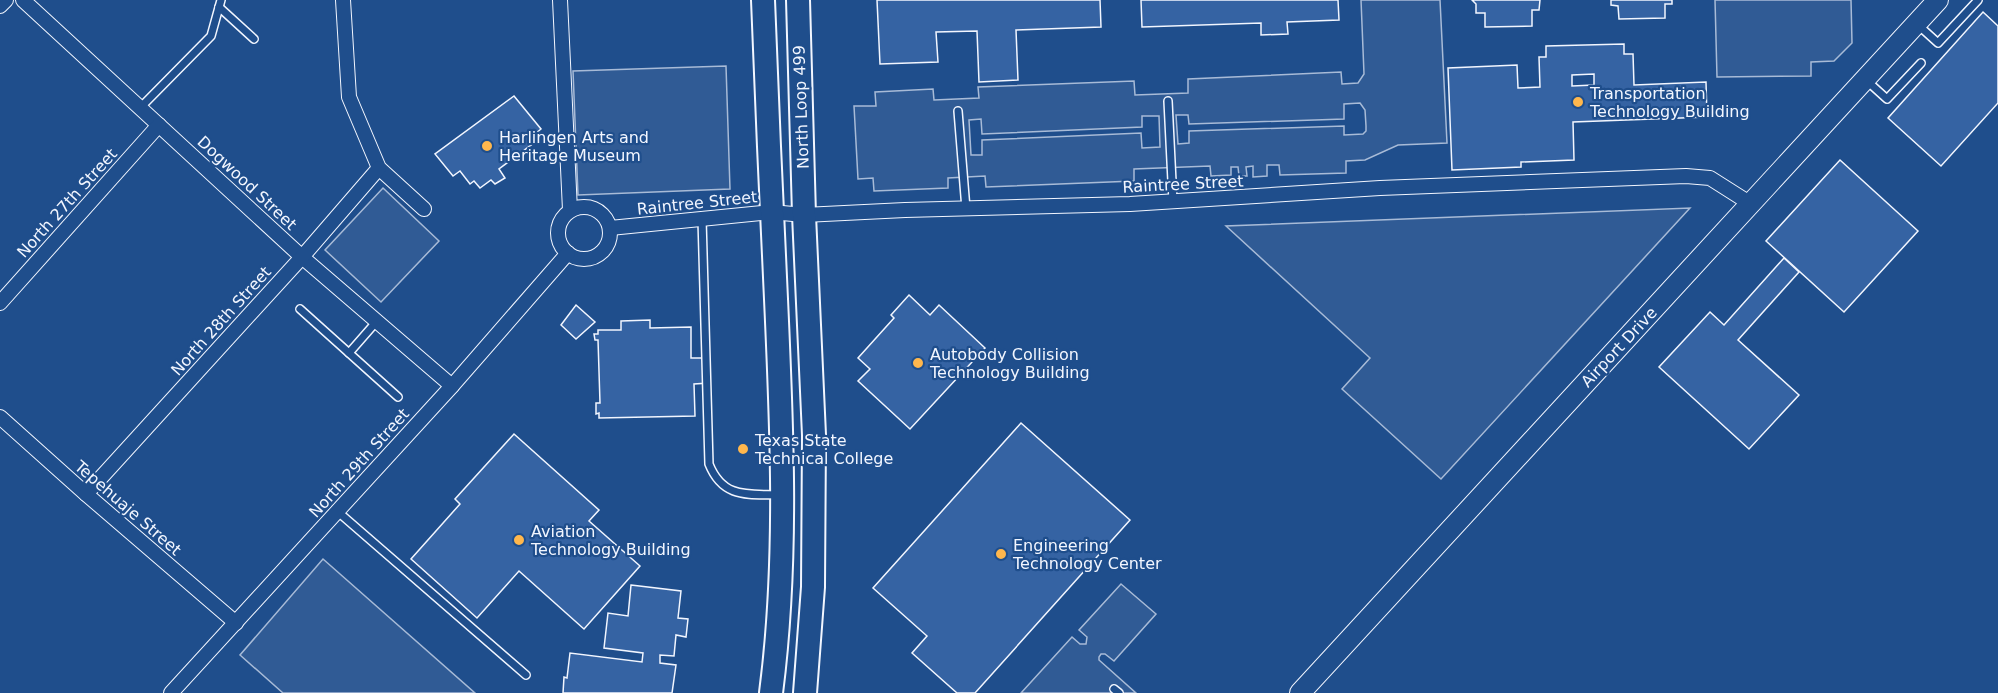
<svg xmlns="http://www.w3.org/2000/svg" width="1998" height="693" font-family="'DejaVu Sans',sans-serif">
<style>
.built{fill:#305b95;stroke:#a8bbd7;stroke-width:1.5;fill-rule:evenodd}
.building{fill:#3563a3;stroke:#f2f6ff;stroke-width:1.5;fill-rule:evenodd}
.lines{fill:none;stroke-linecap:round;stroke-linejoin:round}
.lane-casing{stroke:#f2f6ff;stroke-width:10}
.street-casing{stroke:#f2f6ff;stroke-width:16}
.secondary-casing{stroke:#f2f6ff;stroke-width:22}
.primary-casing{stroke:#f2f6ff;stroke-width:26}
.lane{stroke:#1f4e8c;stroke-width:7}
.street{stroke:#1f4e8c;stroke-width:14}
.secondary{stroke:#1f4e8c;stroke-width:20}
.primary{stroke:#1f4e8c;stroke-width:22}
.poi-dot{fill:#ffb74d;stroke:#1f4e8c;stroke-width:2}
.labels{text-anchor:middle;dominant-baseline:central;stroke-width:4.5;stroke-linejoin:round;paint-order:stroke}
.poi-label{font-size:16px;fill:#f2f6ff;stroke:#1f4e8c;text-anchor:start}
.street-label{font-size:16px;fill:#f2f6ff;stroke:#1f4e8c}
</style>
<rect width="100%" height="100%" fill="#1f4e8c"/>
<g class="built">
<path d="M1361,0h79l7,143 -49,2 -33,15 -19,1v12l-66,2 -1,-10h-12v11l-14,1v-11l-7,1 1,9h-8l-1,-9h-7v8l-20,1 -1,-10 -76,3v12l-148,6 -1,-11 -37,2v10l-74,3 -1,-13 -15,1 -4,-73h22l-1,-14 58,-3 1,11 45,-2 -1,-11 156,-6 1,14 53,-2v-14l153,-7 1,12 16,-1 6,-9zM1360,103l5,7 1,16v5l-3,3 -19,1v-9l-155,5v12l-11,1 -2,-29h12l1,9 155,-5v-15zM1142,116h17l1,31 -18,1 -1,-15 -159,7v15h-11l-2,-35 12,-1 1,15 160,-7z"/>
<polygon points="1715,0 1851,0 1852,43 1834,61 1811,62 1811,76 1717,77"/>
<polygon points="726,66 730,189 578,195 573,71"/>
<polygon points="383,188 439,241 381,302 325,250"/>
<polygon points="1690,208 1441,479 1342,389 1370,358 1226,226"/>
<polygon points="323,559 475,693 283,693 240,655"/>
<polygon points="1121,584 1156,614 1114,661 1105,654 1101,654 1099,657 1099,660 1136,693 1021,693 1072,637 1080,644 1086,644 1087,637 1079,630"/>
</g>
<g class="building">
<polygon points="877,0 1100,0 1101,27 1016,30 1018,80 979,82 977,31 936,32 938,62 880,64"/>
<polygon points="1141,0 1338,0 1339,20 1287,22 1288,34 1261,35 1261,23 1142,27"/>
<polygon points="1472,0 1540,0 1539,10 1532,10 1532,26 1485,27 1485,13 1476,13 1476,4"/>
<polygon points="1611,0 1672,0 1672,4 1665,4 1665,18 1619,19 1618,6 1611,5"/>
<polygon points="1983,12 1998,26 1998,103 1941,166 1888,118"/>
<path d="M1624,44v10h9l1,31 72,-3 1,35 -134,5 1,38 -53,2v5l-69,3 -4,-102 69,-3 1,23 22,-1 -1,-30h7v-11zM1594,74v11l-22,1v-11z"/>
<polygon points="514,96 541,129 535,134 539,139 499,169 505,178 495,184 491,180 480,188 474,181 470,184 460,171 453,176 435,154"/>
<polygon points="1840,160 1918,231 1844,312 1766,241"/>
<polygon points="1784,258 1799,272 1738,340 1799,395 1749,449 1659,367 1710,312 1724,325"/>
<polygon points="909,295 930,315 939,305 985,348 910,429 858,381 870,369 858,358 894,318 891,315"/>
<polygon points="576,305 595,322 576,339 561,325"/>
<polygon points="650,320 650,328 691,327 691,358 708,358 709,383 694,384 695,416 599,418 599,413 596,414 596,403 600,403 598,340 595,340 594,334 598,334 598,330 621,330 621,321"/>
<polygon points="1021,423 1130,520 975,693 957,693 912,653 927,636 873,588"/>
<polygon points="514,434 599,510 589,521 640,566 584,629 519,571 477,618 411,559 460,504 455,499"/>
<polygon points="631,585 681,591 678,618 688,619 686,637 676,635 674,656 660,655 660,663 676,665 672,693 563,693 564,677 567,678 570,653 642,662 643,653 604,648 608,613 628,616"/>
</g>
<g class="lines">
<g class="lane-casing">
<g id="lane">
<polyline points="219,7 254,39"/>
<polyline points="1917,24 1938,43 1978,0"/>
<polyline points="1866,80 1887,99 1921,63"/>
<polyline points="1168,101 1173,202"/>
<polyline points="140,108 211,36 221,0"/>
<polyline points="958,111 966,209"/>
<path d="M702,219l7,245c14,35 39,30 71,31"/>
<polyline points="300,309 349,353 377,321"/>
<polyline points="349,353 398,397"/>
<polyline points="337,511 526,675"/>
<polyline points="1114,689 1119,693"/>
</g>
</g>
<g class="street-casing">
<g id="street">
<polyline points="23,0 302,257 452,386"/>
<polyline points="343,0 349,97 379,168 424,209"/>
<polyline points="560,0 570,210"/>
<polyline points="0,6 6,0"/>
<circle cx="584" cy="233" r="26"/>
<polyline points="610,228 771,212 804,215 905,210 1130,204 1380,188 1686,176 1710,178 1751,204"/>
<polyline points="0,303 159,125"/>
<polyline points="0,417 86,494 236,623"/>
<polyline points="86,494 302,257 379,168"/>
<polyline points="171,693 452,386 568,253"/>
</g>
</g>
<g class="secondary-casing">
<polyline id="secondary" points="1300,693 1938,0"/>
</g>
<g class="primary-casing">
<g id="primary">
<path d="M763,0c4,100 8,199 13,299 6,131 12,263 -5,394"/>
<polyline points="798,0 804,215 814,435 813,587 805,693"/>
</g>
</g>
<use href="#lane" class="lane"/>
<use href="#street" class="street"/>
<use href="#secondary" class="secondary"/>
<use href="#primary" class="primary"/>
</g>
<g class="poi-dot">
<circle cx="1578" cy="102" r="6"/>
<circle cx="487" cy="146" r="6"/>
<circle cx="918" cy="363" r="6"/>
<circle cx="743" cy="449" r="6"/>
<circle cx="519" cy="540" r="6"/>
<circle cx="1001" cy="554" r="6"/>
</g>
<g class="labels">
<g class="poi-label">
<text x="1590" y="93">Transportation<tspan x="1590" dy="18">Technology Building</tspan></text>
<text x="499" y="137">Harlingen Arts and<tspan x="499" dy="18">Heritage Museum</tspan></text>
<text x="930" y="354">Autobody Collision<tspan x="930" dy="18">Technology Building</tspan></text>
<text x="755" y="440">Texas State<tspan x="755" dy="18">Technical College</tspan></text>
<text x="531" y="531">Aviation<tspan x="531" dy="18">Technology Building</tspan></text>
<text x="1013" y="545">Engineering<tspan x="1013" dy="18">Technology Center</tspan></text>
</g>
<g class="street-label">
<text transform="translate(801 107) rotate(-92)">North Loop 499</text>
<text transform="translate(247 183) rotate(43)">Dogwood Street</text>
<text transform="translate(1183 184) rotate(-3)">Raintree Street</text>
<text transform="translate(67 203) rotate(-48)">North 27th Street</text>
<text transform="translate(697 203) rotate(-6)">Raintree Street</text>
<text transform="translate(221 321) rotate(-48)">North 28th Street</text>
<text transform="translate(1619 347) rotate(-47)">Airport Drive</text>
<text transform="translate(359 463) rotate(-48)">North 29th Street</text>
<text transform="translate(128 508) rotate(41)">Tepehuaje Street</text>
</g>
</g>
</svg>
